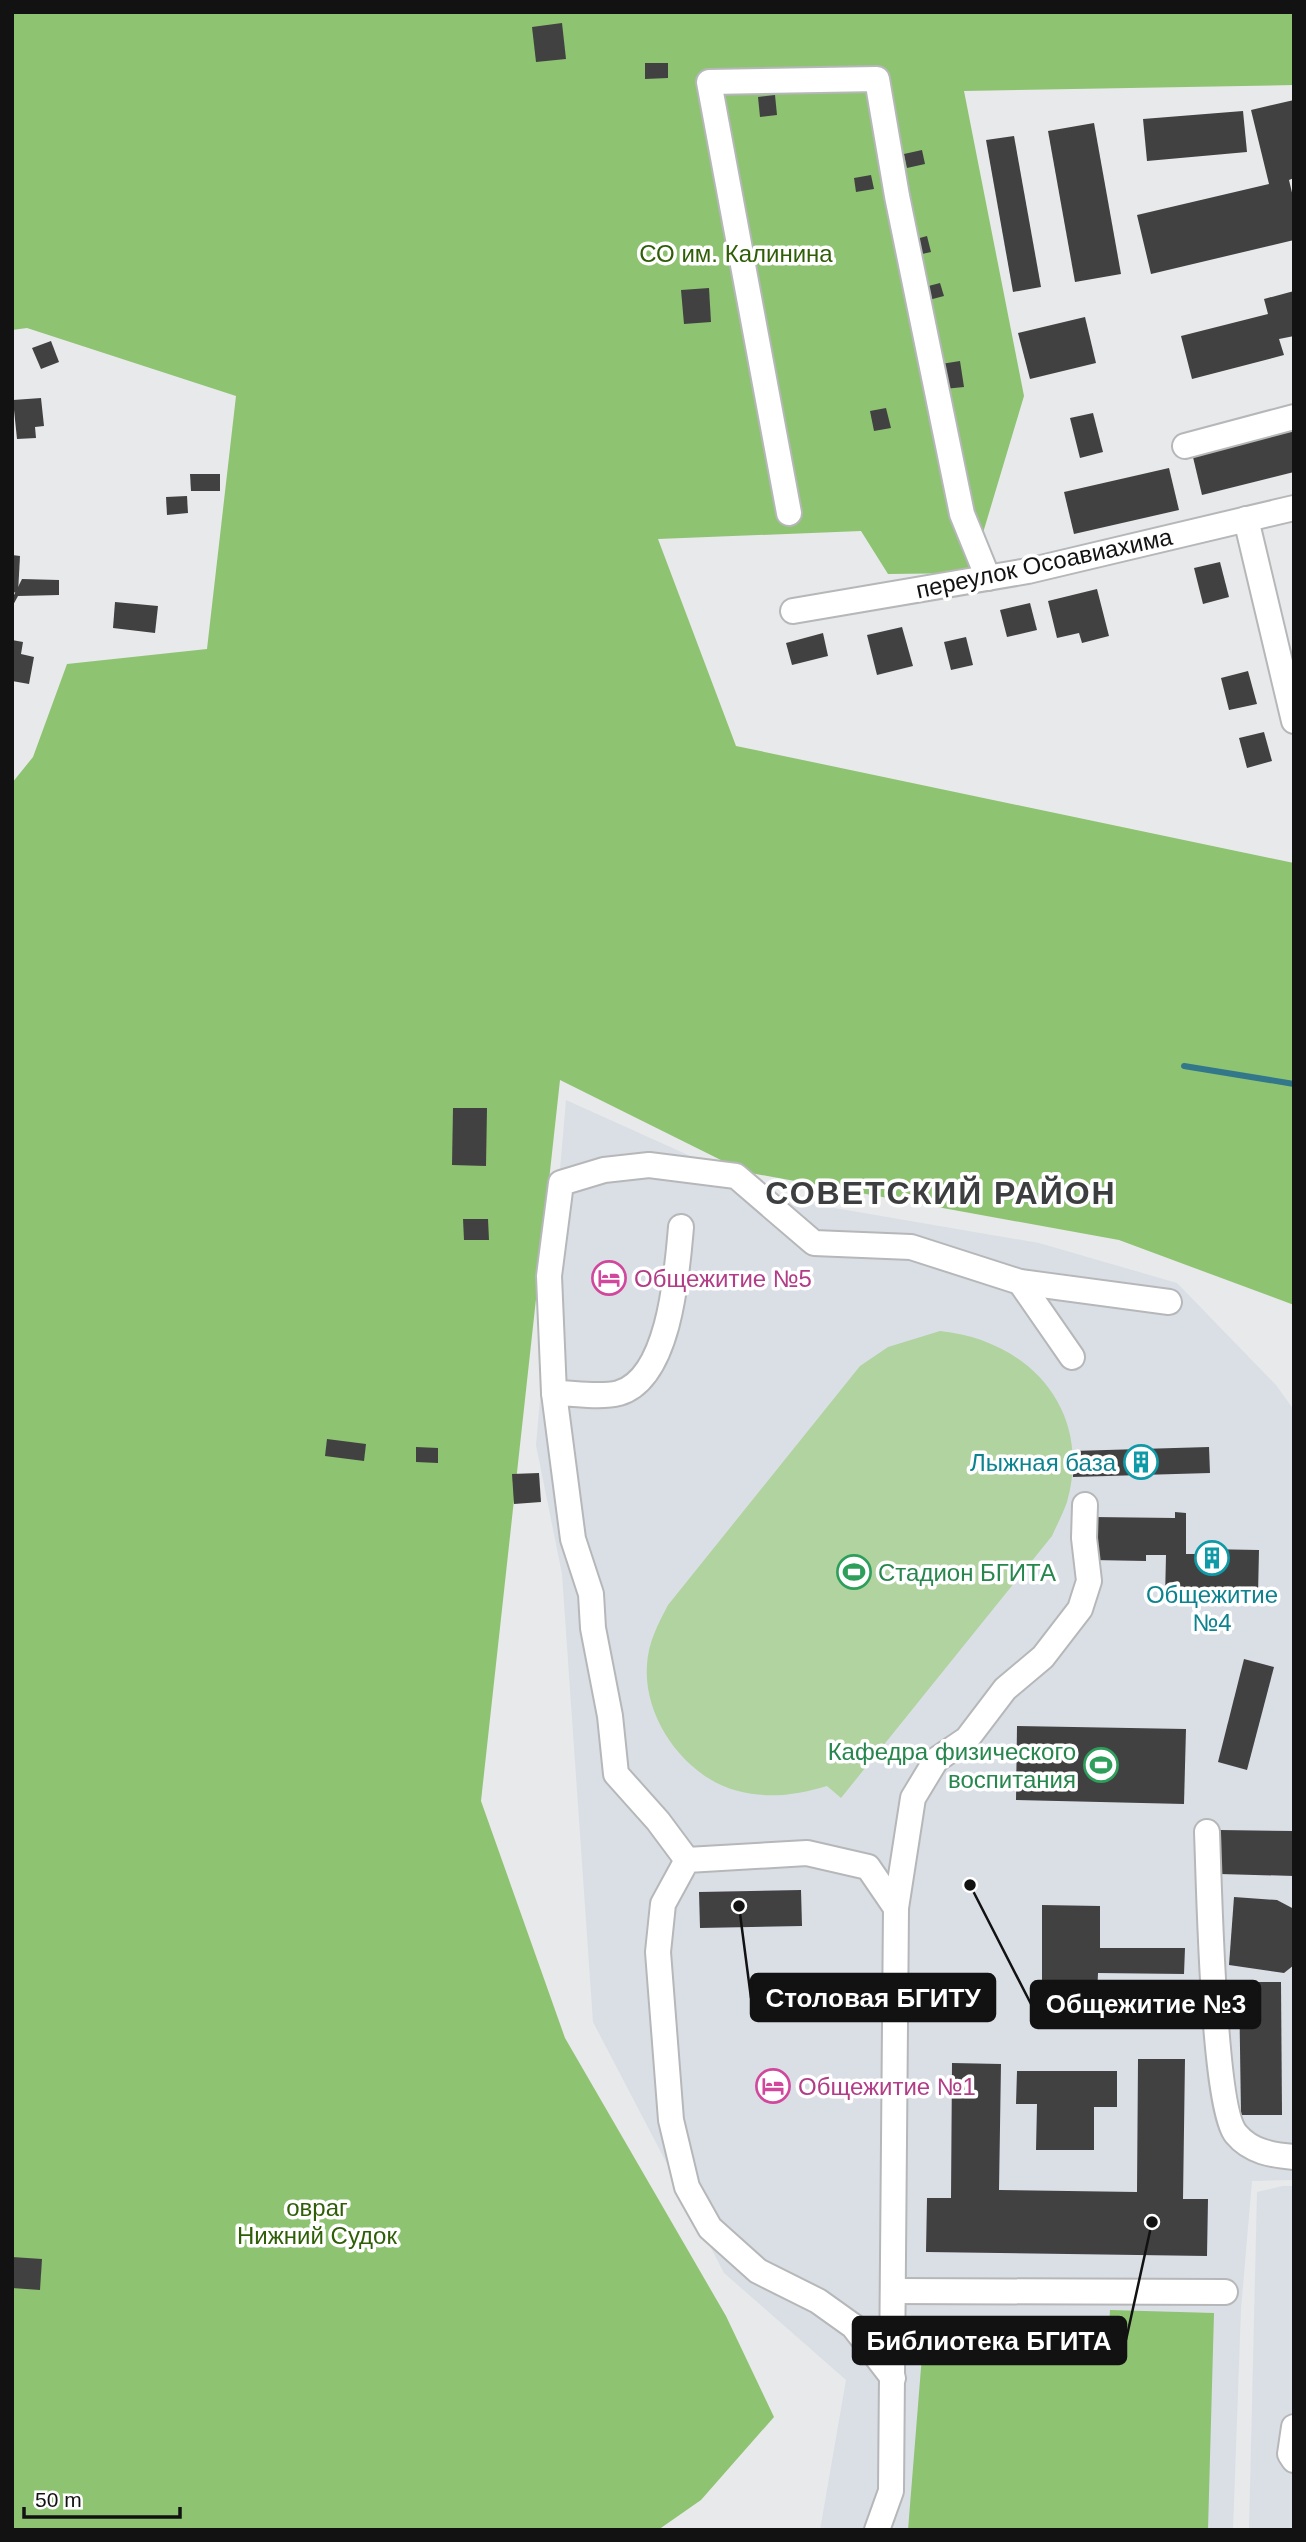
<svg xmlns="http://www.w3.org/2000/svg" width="1306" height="2542" font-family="Arial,sans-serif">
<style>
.built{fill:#dadfe6}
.green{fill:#b1d3a0}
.forest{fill:#8ec372}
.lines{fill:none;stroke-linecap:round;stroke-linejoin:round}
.stream{stroke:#32778a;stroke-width:6}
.building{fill:#414142}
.minor-casing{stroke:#b6b7b8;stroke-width:28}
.minor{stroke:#fff;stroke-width:24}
.labels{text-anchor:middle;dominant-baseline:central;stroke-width:7;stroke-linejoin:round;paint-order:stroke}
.park-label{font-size:24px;fill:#2f5e07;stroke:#fff}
.street-label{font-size:24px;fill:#121213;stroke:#fff}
.hotel-label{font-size:24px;fill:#b23c85;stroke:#fff;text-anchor:start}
.culture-label{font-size:24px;fill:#0d838f;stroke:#fff;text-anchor:end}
.leisure-label{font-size:24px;fill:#27864d;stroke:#fff;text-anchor:start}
.district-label{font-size:32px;font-weight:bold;letter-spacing:2px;fill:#3d3e3f;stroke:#fff}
.leader{fill:none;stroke:#121213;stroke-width:2.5}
.callout-dot{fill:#121213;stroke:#fff;stroke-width:2.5}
.callout{fill:#121213;stroke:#121213;stroke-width:2.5}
.callout-label{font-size:26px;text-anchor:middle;font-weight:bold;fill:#fff}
</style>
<rect width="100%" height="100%" fill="#e8e9ea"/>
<g class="built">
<polygon points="566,1100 788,1200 1039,1243 1177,1283 1276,1385 1294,1410 1294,2180 1252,2181 1241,2309 1233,2530 820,2530 846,2380 724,2273 593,2022 562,1574 536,1445"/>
<polygon points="1282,2186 1294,2186 1294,2530 1249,2530 1257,2192"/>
</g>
<path class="green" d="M940,1331c89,9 153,79 127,171 -4,11 -10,23 -15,34l-211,262 -14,-12c-30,9 -58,13 -89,5 -52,-13 -95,-72 -91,-126 1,-22 11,-41 21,-60l192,-239 28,-19z"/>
<g class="forest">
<polygon points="12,12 1294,12 1294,85 964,91 1024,396 971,573 888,574 861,531 658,539 736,746 1294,863 1294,1305 1119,1240 745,1172 560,1080 481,1801 565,2038 726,2316 774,2417 701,2500 658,2530 12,2530 12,783 33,757 67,664 207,649 236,396 27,328 12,330"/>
<polygon points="1110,2310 1214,2313 1208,2530 908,2530 925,2318 1015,2316 1017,2346 1108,2341"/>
</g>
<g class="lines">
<polyline class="stream" points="1184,1066 1294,1084"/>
</g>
<g class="building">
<polygon points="562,23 566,59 536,62 532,27"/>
<polygon points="645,63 668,63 668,78 645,79"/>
<polygon points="775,95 777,115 760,117 758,97"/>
<polygon points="1294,100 1294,178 1289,180 1294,201 1294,240 1151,274 1137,215 1269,184 1251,110"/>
<polygon points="1243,111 1247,152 1147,161 1143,119"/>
<polygon points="1094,123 1121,274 1075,282 1048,131"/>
<polygon points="1014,136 1041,287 1013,292 986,140"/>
<polygon points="922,150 925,164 907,168 904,154"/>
<polygon points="871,175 874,189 856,192 854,178"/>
<polygon points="927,236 931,252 913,256 909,241"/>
<polygon points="940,283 944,296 925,301 921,288"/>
<polygon points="709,288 711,322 684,324 681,290"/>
<polygon points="1294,291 1294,336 1279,339 1284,355 1192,379 1181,336 1268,314 1264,299"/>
<polygon points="1085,317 1096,363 1030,379 1018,333"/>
<polygon points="51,341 59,362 41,369 32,348"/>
<polygon points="960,361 964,387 944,389 941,364"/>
<polygon points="41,398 44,426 35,427 36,438 17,439 13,400"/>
<polygon points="886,408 891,428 874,431 870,411"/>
<polygon points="1093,413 1103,452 1080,458 1070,418"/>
<polygon points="1294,427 1294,472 1202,495 1192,453"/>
<polygon points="1169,468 1179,510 1074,534 1064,492"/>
<polygon points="190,474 220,474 220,491 191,491"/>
<polygon points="187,496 188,513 167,515 166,497"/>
<polygon points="12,555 20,556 18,593 12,592"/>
<polygon points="1220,562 1229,597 1203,604 1194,568"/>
<polygon points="22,579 59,580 59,595 18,596 12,607 12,599"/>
<polygon points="1097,589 1109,636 1082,643 1079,633 1057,638 1048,601"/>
<polygon points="115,602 158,606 155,633 113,628"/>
<polygon points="1030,603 1037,630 1007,637 1000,610"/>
<polygon points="902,627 913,666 877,675 867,635"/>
<polygon points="823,633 828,656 792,665 786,643"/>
<polygon points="966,637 973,665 951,670 944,642"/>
<polygon points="12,640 23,642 21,654 34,657 29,684 12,681"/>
<polygon points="1248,671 1257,704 1229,710 1221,678"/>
<polygon points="1264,732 1272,761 1247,768 1239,738"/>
<polygon points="453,1108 487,1108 486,1166 452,1165"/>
<polygon points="463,1219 488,1219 489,1240 464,1240"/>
<polygon points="327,1439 366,1444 364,1461 325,1456"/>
<polygon points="416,1447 438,1448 438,1463 416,1462"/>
<polygon points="1209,1447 1210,1473 1073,1477 1072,1451"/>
<polygon points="539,1473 541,1502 514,1504 512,1474"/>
<polygon points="1175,1512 1186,1513 1186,1554 1205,1554 1205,1549 1259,1550 1258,1595 1176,1594 1176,1598 1165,1598 1166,1555 1146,1555 1146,1561 1093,1560 1093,1517 1175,1518"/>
<polygon points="1244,1659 1274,1667 1247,1770 1218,1762"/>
<polygon points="1017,1726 1186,1729 1184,1804 1016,1800"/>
<polygon points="1220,1830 1294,1831 1294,1876 1220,1874"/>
<polygon points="801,1890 802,1926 700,1928 699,1892"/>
<polygon points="1234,1897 1277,1900 1294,1909 1294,1965 1284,1973 1229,1965"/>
<polygon points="1042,1905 1100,1906 1100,1948 1185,1948 1184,1974 1098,1973 1097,1997 1042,1996"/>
<polygon points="1239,1982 1281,1982 1282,2115 1241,2115"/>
<polygon points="1138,2059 1185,2059 1183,2199 1208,2199 1207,2256 926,2252 927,2198 951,2198 952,2063 1001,2064 999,2190 1137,2192"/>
<polygon points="1017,2071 1117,2071 1117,2107 1094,2107 1094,2150 1036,2150 1037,2104 1016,2104"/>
<polygon points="12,2257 42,2259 40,2290 12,2288"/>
</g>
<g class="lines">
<g class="minor-casing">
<g id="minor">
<polyline points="1185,446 1294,417"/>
<polyline points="789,513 709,82 877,79 897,196 962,514 988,578"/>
<polyline points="1246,519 1294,721"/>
<polyline points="793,611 1028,571 1294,508"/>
<path d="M681,1227c-4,45 -11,151 -62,166 -19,5 -46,0 -65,0l19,146 18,55 2,34 17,88 6,58 42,47 29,39"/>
<polyline points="1020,1282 1072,1357"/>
<polyline points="554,1393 549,1276 561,1183 604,1170 649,1165 736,1176 814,1243 911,1247 1020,1282 1169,1302"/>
<path d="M1207,1832c2,49 6,275 29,302 15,18 36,21 58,23"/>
<polyline points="896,1908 913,1798 936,1760 967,1739 1005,1689 1043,1657 1080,1609 1089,1581 1084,1538 1085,1505"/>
<polyline points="893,2291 1225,2292"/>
<polyline points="1294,2427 1290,2454 1294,2460"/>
<polyline points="877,2530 891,2491 896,1908 868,1867 807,1853 687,1860 663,1904 658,1952 671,2120 687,2187 710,2228 758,2271 818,2301 853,2326 893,2378"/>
</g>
</g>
<use href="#minor" class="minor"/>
</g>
<defs>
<g id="hotel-ring" transform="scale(1.75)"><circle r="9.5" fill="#fff" stroke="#d1479c" stroke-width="1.5"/><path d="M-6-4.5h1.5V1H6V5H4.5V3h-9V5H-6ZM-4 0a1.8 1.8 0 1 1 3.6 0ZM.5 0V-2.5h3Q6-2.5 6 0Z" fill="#d1479c"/></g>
<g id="building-ring" transform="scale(1.75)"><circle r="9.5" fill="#fff" stroke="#0f9aa8" stroke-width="1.5"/><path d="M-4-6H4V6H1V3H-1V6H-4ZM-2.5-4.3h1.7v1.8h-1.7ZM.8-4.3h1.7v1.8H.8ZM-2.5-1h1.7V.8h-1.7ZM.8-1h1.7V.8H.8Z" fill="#0f9aa8"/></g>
<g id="stadium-ring" transform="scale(1.75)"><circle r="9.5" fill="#fff" stroke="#2e9e5b" stroke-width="1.5"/><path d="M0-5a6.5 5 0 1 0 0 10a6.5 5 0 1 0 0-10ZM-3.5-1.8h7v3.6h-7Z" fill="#2e9e5b"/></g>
</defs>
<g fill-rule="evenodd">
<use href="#hotel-ring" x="609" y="1278"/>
<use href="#building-ring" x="1141" y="1462"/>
<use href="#building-ring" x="1212" y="1558"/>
<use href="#stadium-ring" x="854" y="1572"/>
<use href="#stadium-ring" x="1101" y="1765"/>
<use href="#hotel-ring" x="773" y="2086"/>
</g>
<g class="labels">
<g class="park-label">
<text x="736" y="253">СО им. Калинина</text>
<text x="317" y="2207">овраг<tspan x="317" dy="28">Нижний Судок</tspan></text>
</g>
<g class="street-label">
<text transform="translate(1044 563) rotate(-12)">переулок Осоавиахима</text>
</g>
<g class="hotel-label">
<text x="634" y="1278">Общежитие №5</text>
<text x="798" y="2086">Общежитие №1</text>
</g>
<g class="culture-label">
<text x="1116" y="1462">Лыжная база</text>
<text x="1212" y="1594" text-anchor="middle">Общежитие<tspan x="1212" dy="28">№4</tspan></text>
</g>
<g class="leisure-label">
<text x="878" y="1572">Стадион БГИТА</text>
<text x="1076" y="1751" text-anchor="end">Кафедра физического<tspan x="1076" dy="28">воспитания</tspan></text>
</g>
<g class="district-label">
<text x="941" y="1193">СОВЕТСКИЙ РАЙОН</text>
</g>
</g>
<path class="leader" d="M739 1906L751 1998M970 1885L1031 2004M1152 2222L1126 2340"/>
<g class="callout-dot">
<circle cx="739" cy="1906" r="7"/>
<circle cx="970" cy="1885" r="7"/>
<circle cx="1152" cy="2222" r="7"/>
</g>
<g class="callout">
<rect x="751" y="1974" width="244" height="47" rx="7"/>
<rect x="1031" y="1981" width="229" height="47" rx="7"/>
<rect x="853" y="2317" width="273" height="47" rx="7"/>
</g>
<g class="callout-label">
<text x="873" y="2007">Столовая БГИТУ</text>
<text x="1146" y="2013">Общежитие №3</text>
<text x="989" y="2350">Библиотека БГИТА</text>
</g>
<rect width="1306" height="2542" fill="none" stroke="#121213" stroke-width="28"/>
<path d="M24 2507v10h156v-10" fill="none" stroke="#121213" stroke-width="3.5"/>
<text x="35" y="2507" font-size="21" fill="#121213" stroke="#ffffff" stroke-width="5" paint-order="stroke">50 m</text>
</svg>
